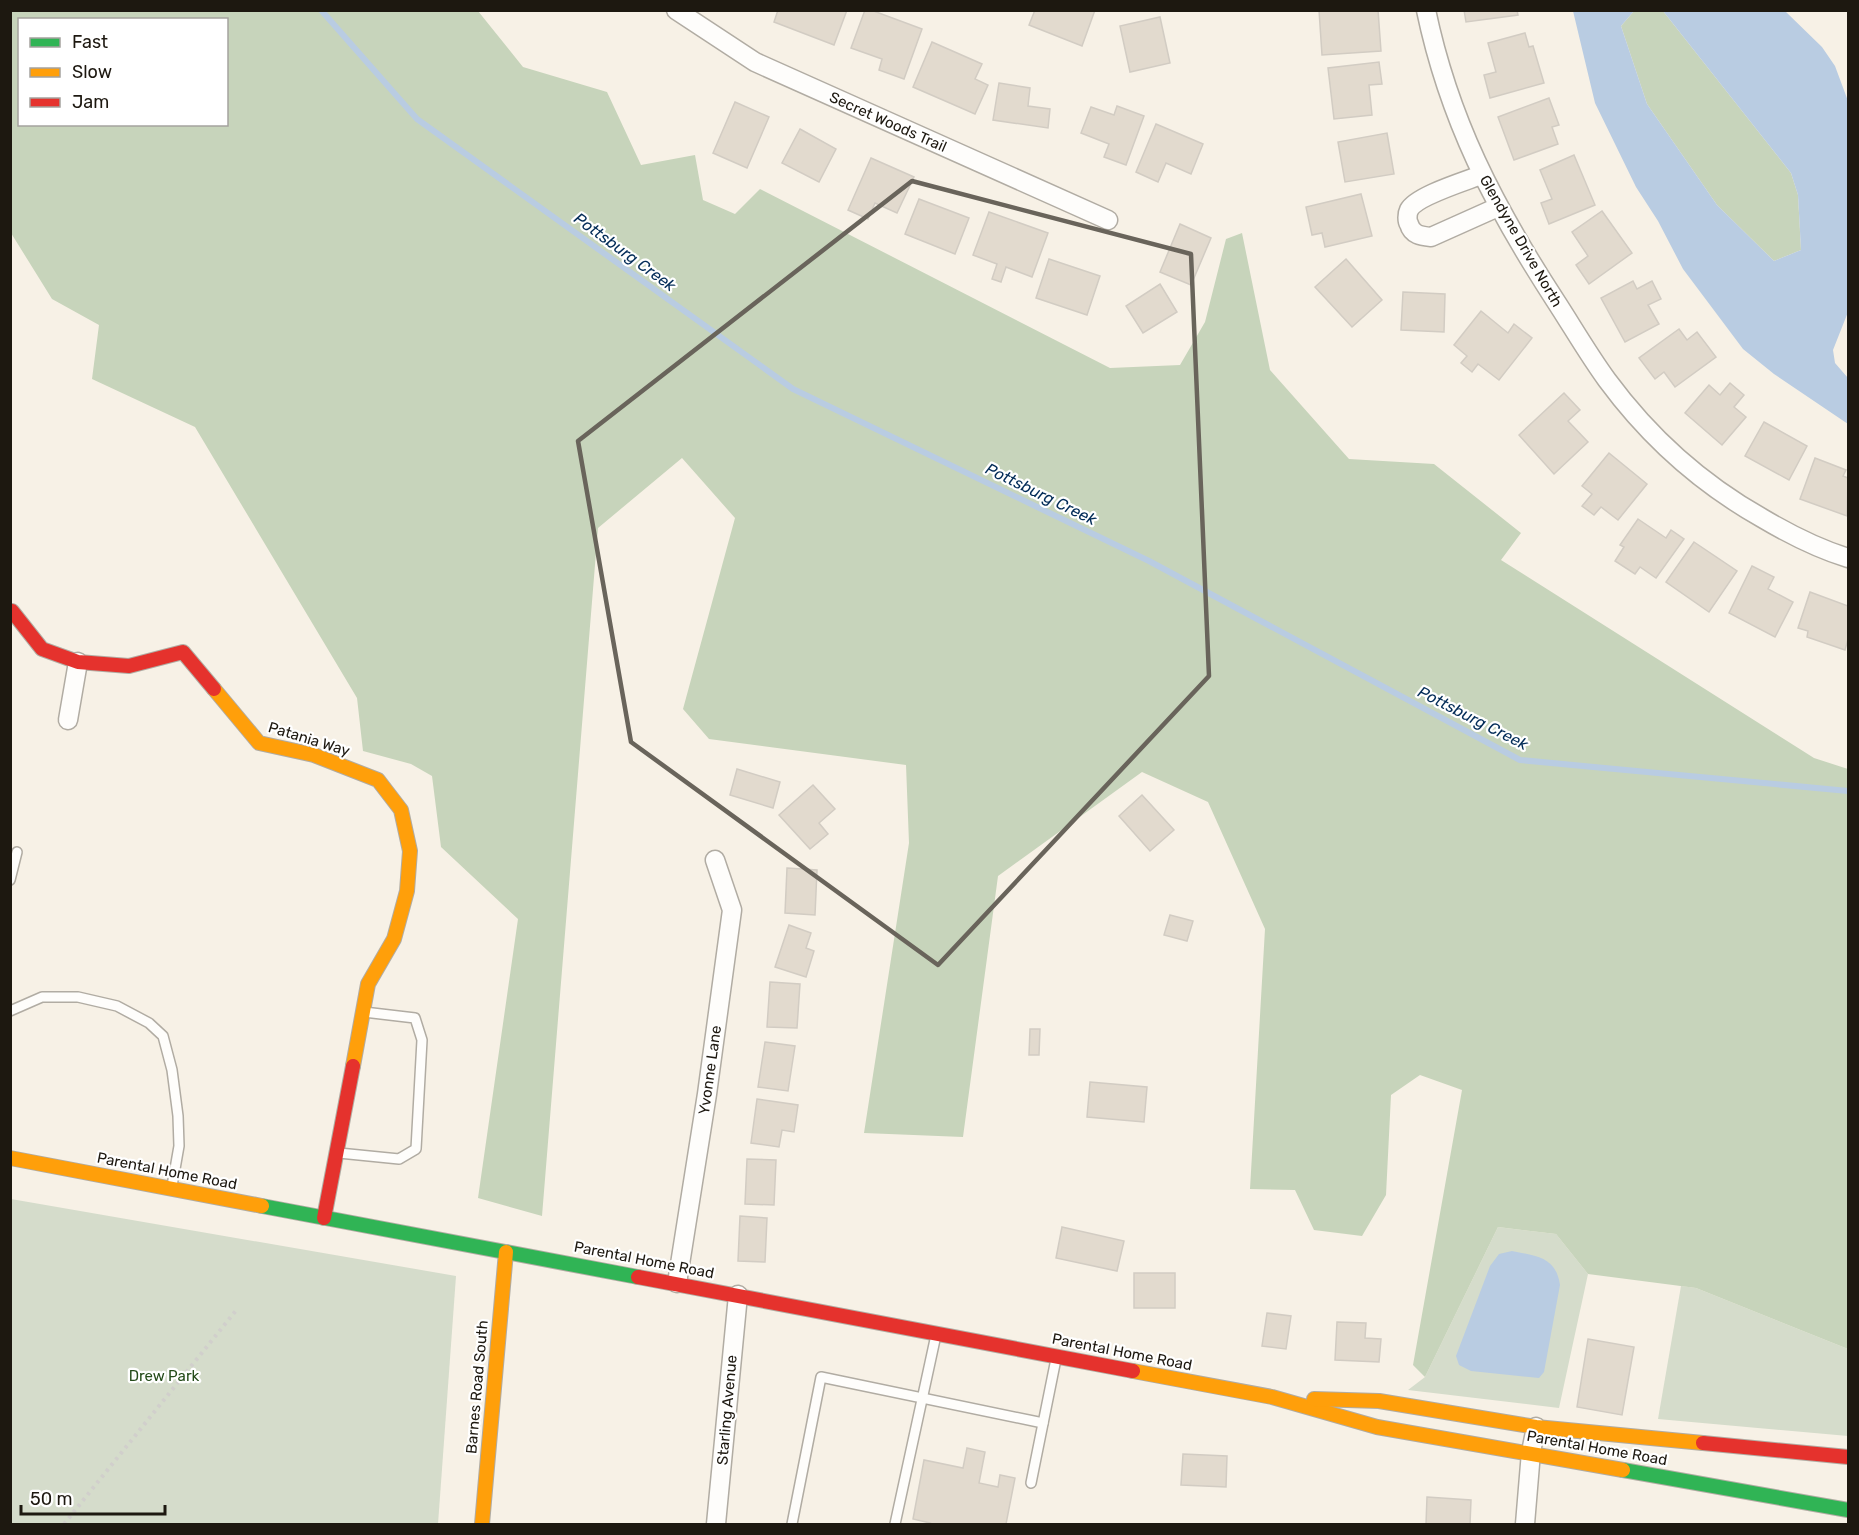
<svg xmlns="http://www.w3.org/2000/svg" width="1859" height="1535" font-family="Rubik,sans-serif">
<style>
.green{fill:#d5dccb}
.forest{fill:#c7d4bb;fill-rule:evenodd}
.water{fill:#b9cce2}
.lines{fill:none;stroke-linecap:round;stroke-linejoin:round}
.stream{stroke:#b9cce2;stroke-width:6}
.building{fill:#e2dace;stroke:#d2ccc3;stroke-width:1.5}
.lane-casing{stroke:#b1aca3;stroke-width:12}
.street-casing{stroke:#b1aca3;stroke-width:21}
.fast-casing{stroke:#b1aca3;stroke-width:16}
.slow-casing{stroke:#b1aca3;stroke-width:16}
.jam-casing{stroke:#b1aca3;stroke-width:16}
.path{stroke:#d1cfcc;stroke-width:4;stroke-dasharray:3 4.5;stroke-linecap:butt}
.lane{stroke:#fefdfb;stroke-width:9}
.street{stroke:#fefdfb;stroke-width:18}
.fast{stroke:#30b455;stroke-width:14}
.slow{stroke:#ff9f0a;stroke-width:14}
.jam{stroke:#e5322d;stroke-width:14}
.marked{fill:none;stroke:#69645b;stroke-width:4.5;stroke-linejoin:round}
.labels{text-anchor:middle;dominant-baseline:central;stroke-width:4.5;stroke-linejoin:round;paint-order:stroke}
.street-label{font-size:15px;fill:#1d1810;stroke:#fff}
.park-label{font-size:15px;fill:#244b19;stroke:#fff}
.water-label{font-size:16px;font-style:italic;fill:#022b57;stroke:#fff}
</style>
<rect width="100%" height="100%" fill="#f7f1e6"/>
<g class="green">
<polygon points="11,1199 456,1276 438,1524 11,1524"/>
<polygon points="1498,1227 1556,1234 1588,1274 1559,1408 1408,1390 1425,1377"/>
<polygon points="1681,1286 1696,1288 1848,1349 1848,1436 1658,1419"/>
</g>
<g class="forest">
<path d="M478,11l45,56 84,25 34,73 54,-10 8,45 32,14 25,-25 350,179 70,-3 25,-43 21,-83 16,-6 28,137 79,89 85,5 87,69 -20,27 313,198 34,11v580l-152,-61 -108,-14 -32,-40 -58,-7 -73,150 -12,-12 49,-275 -42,-15 -29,20 -5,100 -24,41 -48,-6 -19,-40 -45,-1 15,-260 -57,-127 -66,-30 -144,104 -35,261 -99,-4 45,-290 -3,-78 -197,-26 -26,-30 52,-191 -53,-60 -84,70 -56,688 -64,-18 40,-279 -77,-72 -9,-71 -21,-12 -48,-13 -6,-53 -162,-271 -103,-48 7,-54 -47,-26 -41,-66 -1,-222zM20,20h206v104h-206z"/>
<polygon points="1634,11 1663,11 1791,173 1798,195 1801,250 1774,261 1717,205 1647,104 1621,26"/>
</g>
<g class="water">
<polygon points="1573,11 1634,11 1621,26 1647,104 1717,205 1774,261 1801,250 1798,195 1791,173 1663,11 1785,11 1822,47 1835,66 1848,101 1848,312 1833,350 1835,363 1848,378 1848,424 1774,374 1743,349 1683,269 1658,221 1636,187 1595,103"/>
<path d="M1512,1251c25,5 44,6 48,34l-16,87 -5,6 -68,-7 -12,-6 -3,-9 34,-90 9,-12z"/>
</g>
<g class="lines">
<polyline class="stream" points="321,10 417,119 793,389 1149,561 1520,760 1848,791"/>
</g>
<g class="building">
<polygon points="778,10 847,10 834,45 774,22"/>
<polygon points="865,10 871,10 922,29 904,79 879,70 882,59 851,48"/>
<polygon points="1035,10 1095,10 1082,46 1029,25"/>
<polygon points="1319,10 1378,10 1381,51 1322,55"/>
<polygon points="1464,10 1517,10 1518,15 1466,22"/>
<polygon points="1160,17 1170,63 1130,72 1120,26"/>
<polygon points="1525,33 1529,47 1533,46 1544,83 1490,98 1484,75 1496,72 1488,43"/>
<polygon points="932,42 982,64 975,79 988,85 975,114 913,87"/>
<polygon points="1379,62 1382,84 1369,85 1372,115 1334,119 1328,68"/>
<polygon points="999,83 1030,88 1028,106 1050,109 1048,128 993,120"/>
<polygon points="1549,98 1559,125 1552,127 1558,144 1514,160 1498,117"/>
<polygon points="735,102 769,117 747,168 713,153"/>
<polygon points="1117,106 1144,116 1126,165 1104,157 1109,144 1081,133 1091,107 1114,115"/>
<polygon points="1156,124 1203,144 1191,174 1166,163 1158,182 1136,172"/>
<polygon points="800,129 836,149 819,182 782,163"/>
<polygon points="1387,133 1394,174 1345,182 1338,142"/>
<polygon points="1574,155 1595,205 1549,224 1541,203 1552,199 1540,170"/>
<polygon points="871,158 914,177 897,213 875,203 868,219 848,210"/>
<polygon points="1361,194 1372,236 1325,247 1322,233 1312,235 1306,207"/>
<polygon points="919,199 969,218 955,254 905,234"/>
<polygon points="1602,211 1632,253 1589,284 1576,265 1588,256 1572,232"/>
<polygon points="989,212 1048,233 1032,277 1006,267 1001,282 992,279 997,264 973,255"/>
<polygon points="1180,224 1211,238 1191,285 1160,272"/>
<polygon points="1049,259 1100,276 1087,315 1036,298"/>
<polygon points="1346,259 1382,300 1352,327 1315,287"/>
<polygon points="1633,281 1637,289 1652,281 1661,299 1648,305 1659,324 1625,342 1601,298"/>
<polygon points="1160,284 1177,312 1143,333 1126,306"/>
<polygon points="1403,292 1445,294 1444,332 1401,330"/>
<polygon points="1481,311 1508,333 1514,324 1532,338 1499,380 1478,364 1472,372 1461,363 1467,356 1454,345"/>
<polygon points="1679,329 1687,340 1697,332 1716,357 1675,387 1664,372 1655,379 1639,358"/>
<polygon points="1730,383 1744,395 1734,407 1746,417 1722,445 1685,413 1709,385 1720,395"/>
<polygon points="1564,393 1580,410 1568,421 1588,442 1554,474 1519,435"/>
<polygon points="1764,422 1807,446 1789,480 1745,456"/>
<polygon points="1609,453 1647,484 1618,520 1601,507 1594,515 1582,506 1592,494 1582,486"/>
<polygon points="1815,458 1846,470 1843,476 1848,478 1847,516 1800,499"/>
<polygon points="1638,519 1666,538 1671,530 1684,539 1656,578 1640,567 1635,574 1615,561 1624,547 1620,545"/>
<polygon points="1694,542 1737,571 1709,612 1666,582"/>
<polygon points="1752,566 1774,577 1768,589 1793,602 1775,637 1729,613"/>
<polygon points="1810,592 1848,606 1848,639 1845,650 1807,637 1808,631 1798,628"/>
<polygon points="737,769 780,782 773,808 730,795"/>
<polygon points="813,785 835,809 819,823 828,834 810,849 779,815"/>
<polygon points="1142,795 1174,830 1150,851 1119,816"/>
<polygon points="787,868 817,870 815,915 785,913"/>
<polygon points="1170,915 1193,921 1187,941 1164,935"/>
<polygon points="789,925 811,933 806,948 814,951 806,977 775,967"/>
<polygon points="770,982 800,984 797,1028 767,1027"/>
<polygon points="1030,1029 1040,1029 1039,1055 1029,1055"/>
<polygon points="765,1042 795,1046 788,1091 758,1087"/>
<polygon points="1090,1082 1147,1087 1144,1122 1087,1117"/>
<polygon points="757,1099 798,1105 794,1132 782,1130 779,1147 751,1143"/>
<polygon points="747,1159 776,1160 774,1205 745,1204"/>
<polygon points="740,1216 767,1218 765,1262 738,1261"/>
<polygon points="1062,1227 1124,1241 1117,1271 1056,1258"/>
<rect x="1134" y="1273" width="41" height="35"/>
<polygon points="1267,1313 1291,1316 1286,1349 1262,1346"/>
<polygon points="1337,1322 1366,1323 1365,1338 1381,1339 1379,1362 1335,1360"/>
<polygon points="1588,1339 1634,1347 1622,1415 1577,1407"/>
<polygon points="967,1448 985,1452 979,1483 998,1487 1000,1475 1015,1478 1006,1524 929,1524 930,1523 913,1519 924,1460 963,1468"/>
<polygon points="1183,1454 1227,1456 1226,1487 1181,1485"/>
<polygon points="1427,1497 1471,1500 1470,1524 1426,1524"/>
</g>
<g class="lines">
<g class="lane-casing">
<g id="lane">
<polyline points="10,880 17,852"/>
<polyline points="10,1011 42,997 78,997 117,1006 149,1023 163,1036 172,1070 178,1116 179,1146 172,1186"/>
<polyline points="339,1153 399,1159 416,1149 422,1040 415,1018 364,1012"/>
<polyline points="1031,1483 1056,1359"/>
<polyline points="792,1524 821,1377 1043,1423"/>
<polyline points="895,1524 936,1335"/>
</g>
</g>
<g class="street-casing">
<g id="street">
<polyline points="676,10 755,62 1108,220"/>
<path d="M1426,10c23,110 68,196 129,290 17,26 33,54 52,80 42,57 93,103 155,138 27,16 57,31 86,40"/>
<path d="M1481,175c-15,6 -65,21 -72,35 -2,4 -2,11 0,14 3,11 12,12 22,13l67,-30"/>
<polyline points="68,720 78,662"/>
<polyline points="677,1283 707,1094 732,910 715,860"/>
<polyline points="716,1524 738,1295"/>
<polyline points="1525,1524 1531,1452 1536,1427"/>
</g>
</g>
<g class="fast-casing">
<g id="fast">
<polyline points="262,1206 638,1277"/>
<polyline points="1623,1470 1848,1510"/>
</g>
</g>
<g class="slow-casing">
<g id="slow">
<polyline points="214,689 259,743 314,755 378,780 401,810 410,851 407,891 394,939 368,984 353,1066"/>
<polyline points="10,1158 262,1206"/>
<polyline points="1133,1371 1272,1397 1377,1427 1623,1470"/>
<polyline points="1314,1399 1379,1401 1536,1427 1703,1443"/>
<polyline points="482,1524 506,1252"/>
</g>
</g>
<g class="jam-casing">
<g id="jam">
<polyline points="12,611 42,649 78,662 129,666 183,652 214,689"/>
<polyline points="324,1218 353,1066"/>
<polyline points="638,1277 1133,1371"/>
<polyline points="1703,1443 1848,1457"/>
</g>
</g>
<polyline class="path" points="64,1524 238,1308"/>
<use href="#lane" class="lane"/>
<use href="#street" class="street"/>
<use href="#fast" class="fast"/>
<use href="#slow" class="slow"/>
<use href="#jam" class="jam"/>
</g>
<path class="marked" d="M912,181l279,73 18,422 -271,289 -307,-223 -53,-301z"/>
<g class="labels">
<g class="street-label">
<text transform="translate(888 122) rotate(24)">Secret Woods Trail</text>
<text transform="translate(1521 241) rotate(60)">Glendyne Drive North</text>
<text transform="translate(309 739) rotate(17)">Patania Way</text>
<text transform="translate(710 1070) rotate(-82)">Yvonne Lane</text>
<text transform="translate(167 1171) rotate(11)">Parental Home Road</text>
<text transform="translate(644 1260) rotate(11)">Parental Home Road</text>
<text transform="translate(1122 1352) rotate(11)">Parental Home Road</text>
<text transform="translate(477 1387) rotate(-85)">Barnes Road South</text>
<text transform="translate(727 1410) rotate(-85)">Starling Avenue</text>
<text transform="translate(1597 1448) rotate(10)">Parental Home Road</text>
</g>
<g class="park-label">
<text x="164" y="1376">Drew Park</text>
</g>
<g class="water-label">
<text transform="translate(625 252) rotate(36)">Pottsburg Creek</text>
<text transform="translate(1041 494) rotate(26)">Pottsburg Creek</text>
<text transform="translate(1473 718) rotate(27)">Pottsburg Creek</text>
</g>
</g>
<rect width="1859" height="1535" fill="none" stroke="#1d1810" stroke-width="24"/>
<rect x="18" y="18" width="210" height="108" fill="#ffffff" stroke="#a5a39f" stroke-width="1.5"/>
<rect x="30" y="38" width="30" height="9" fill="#30b455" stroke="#a5a39f" stroke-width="1.5"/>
<text x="72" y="48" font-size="18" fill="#1d1810">Fast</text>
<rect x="30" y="68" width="30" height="9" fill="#ff9f0a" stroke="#a5a39f" stroke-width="1.5"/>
<text x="72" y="78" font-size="18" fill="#1d1810">Slow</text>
<rect x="30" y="98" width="30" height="9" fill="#e5322d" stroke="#a5a39f" stroke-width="1.5"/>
<text x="72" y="108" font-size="18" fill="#1d1810">Jam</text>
<path d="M21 1505v9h144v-9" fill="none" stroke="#1d1810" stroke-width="3"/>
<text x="30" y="1505" font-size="18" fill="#1d1810" stroke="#ffffff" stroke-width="4.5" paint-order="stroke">50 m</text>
</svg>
